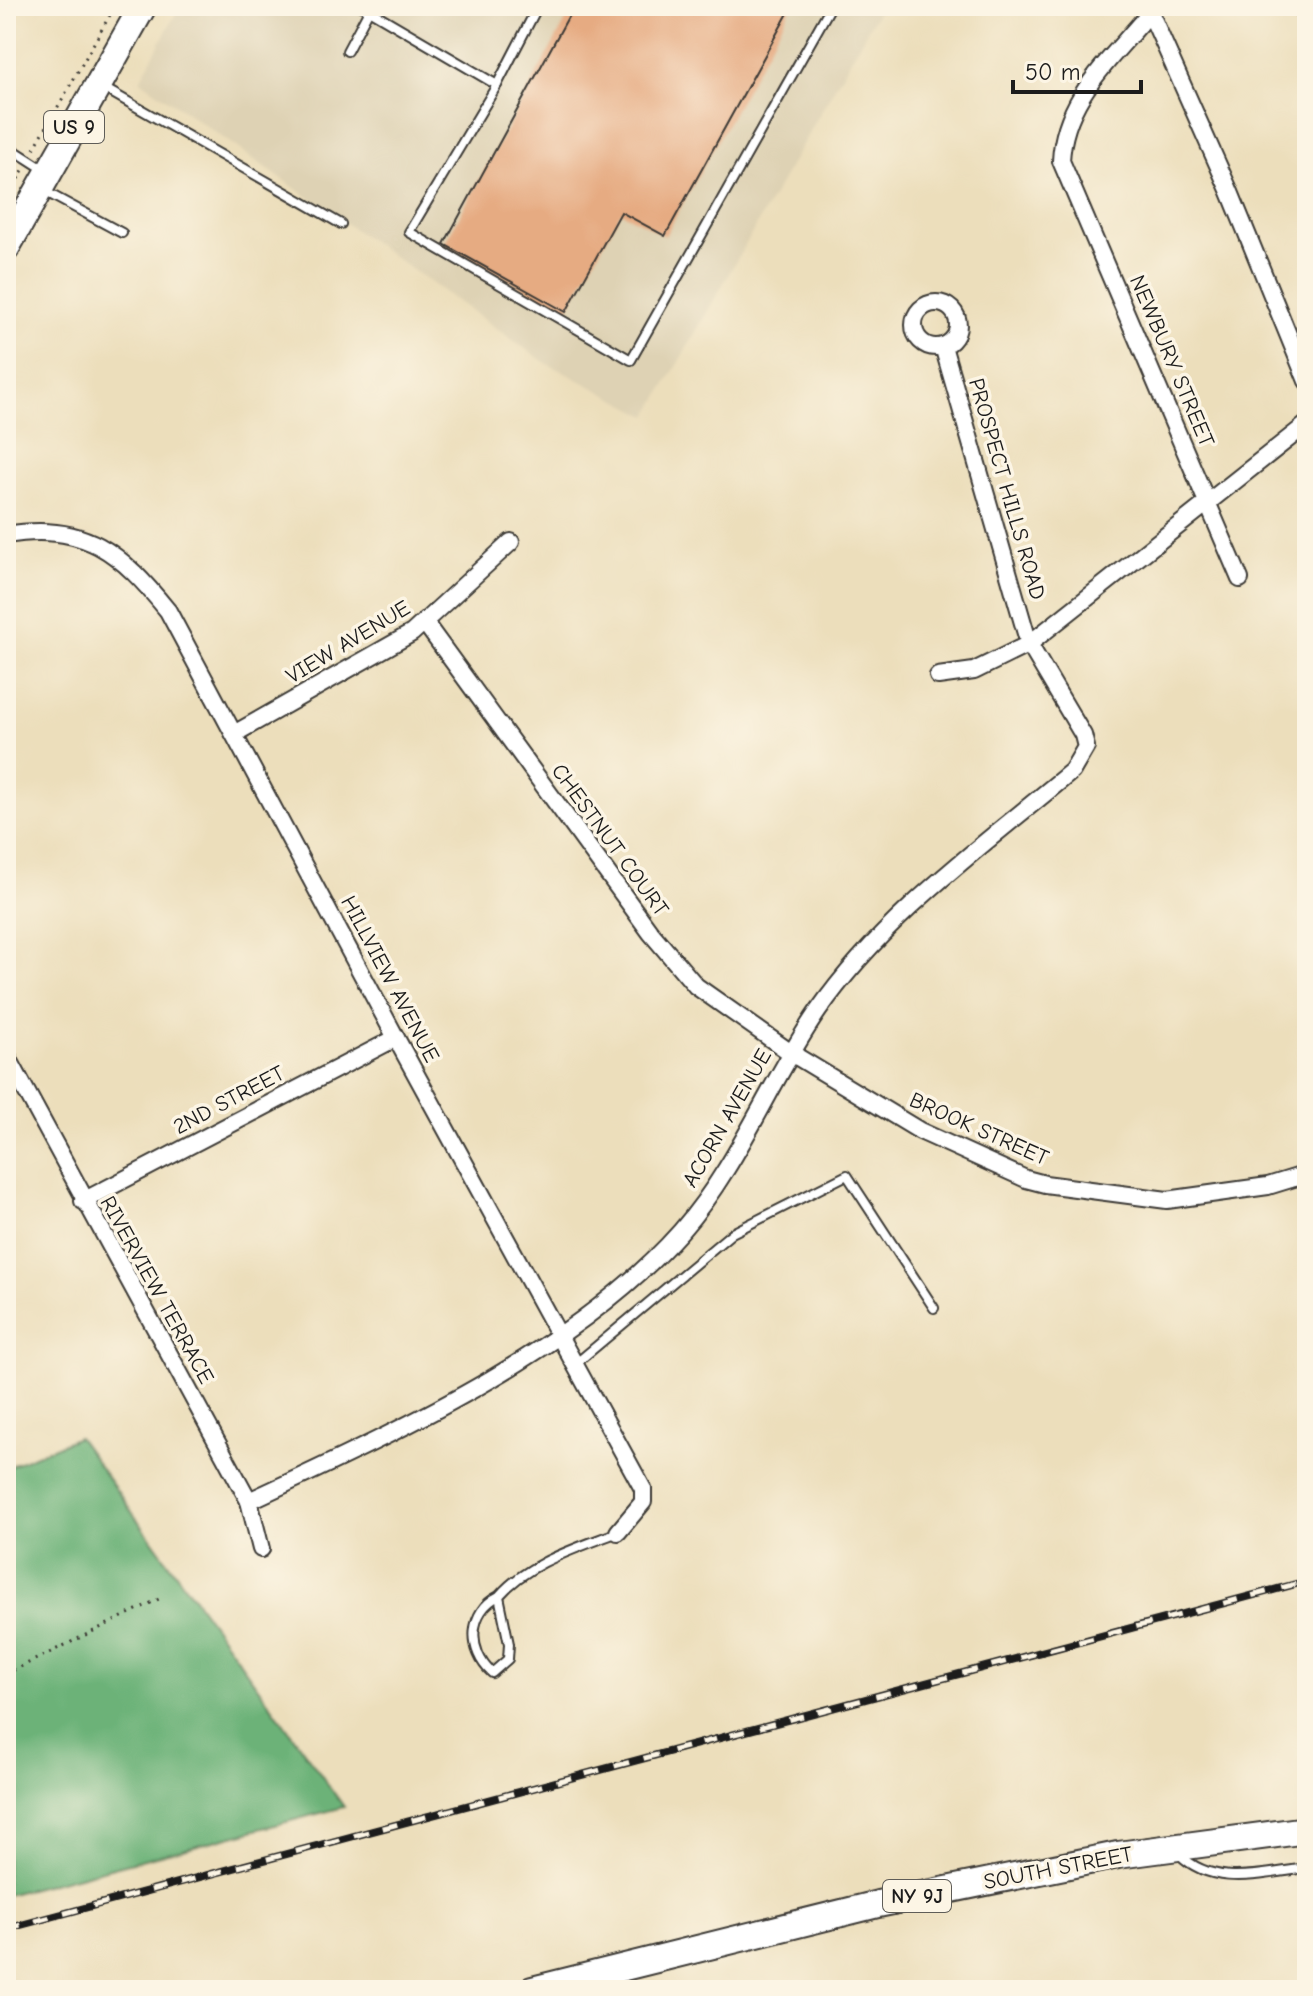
<svg xmlns="http://www.w3.org/2000/svg" width="1313" height="1996" font-family="'Comic Neue',sans-serif">
<style>
.built{fill:#ded2b4}
.forest{fill:#6cb278;stroke:#44674a;stroke-width:2}
.building{fill:#e6ab82}
.lines{fill:none;stroke-linecap:round;stroke-linejoin:round}
.service-casing{stroke:#3b3934;stroke-width:12}
.minor-casing{stroke:#3b3934;stroke-width:20}
.primary-casing{stroke:#3b3934;stroke-width:30}
.path{stroke:#3b3934;stroke-width:3;stroke-dasharray:2 6;stroke-linecap:butt}
.service{stroke:#fff;stroke-width:8}
.minor{stroke:#fff;stroke-width:16}
.primary{stroke:#fff;stroke-width:26}
.rail-casing{stroke:#1c1c1c;stroke-width:8}
.rail{stroke:#fcf5e5;stroke-width:5;stroke-dasharray:15;stroke-linecap:butt}
.labels{text-anchor:middle;dominant-baseline:central;stroke-width:7;stroke-linejoin:round;paint-order:stroke}
.shield{fill:#fcf5e5;stroke:#5f5d58;stroke-width:2}
.shield-label{font-size:20px;font-weight:bold;fill:#1c1c1c}
.street-label{font-size:22px;fill:#1c1c1c;stroke:#fcf5e5}
</style>
<rect width="100%" height="100%" fill="#fcf5e5"/>
<filter id="ink" filterUnits="userSpaceOnUse"><feTurbulence type="fractalNoise" baseFrequency=".0125" numOctaves="2"/><feDisplacementMap in="SourceGraphic" scale="16" xChannelSelector="R" yChannelSelector="G"/><feConvolveMatrix kernelMatrix="1 2 1 2 8 2 1 2 1" color-interpolation-filters="sRGB"/></filter>
<filter id="wash" filterUnits="userSpaceOnUse"><feTurbulence type="fractalNoise" baseFrequency=".006" numOctaves="4" result="noise"/><feDisplacementMap in="SourceGraphic" scale="32" xChannelSelector="R" yChannelSelector="G"/><feGaussianBlur stdDeviation="1.8" result="paint"/><feColorMatrix in="noise" values="0 0 0 0 0 0 0 0 0 0 0 0 0 0 0 0 0 1.4 0 .05"/><feComposite in="paint" operator="in"/></filter>
<g filter="url(#wash)">
<rect width="100%" height="100%" fill="#ecdebb"/>
<polygon class="built" points="180,6 881,6 648,416 546,363 140,80"/>
<polygon class="forest" points="78,1437 344,1807 6,1895 6,1468"/>
<g id="blocks">
<polygon class="building" points="574,6 792,6 665,236 621,212 566,312 444,244"/>
</g>
</g>
<g filter="url(#ink)">
<use href="#blocks" fill-opacity="0" stroke="#3b3934" stroke-width="2"/>
<g class="lines">
<g class="service-casing">
<g id="service">
<polyline points="362,6 497,85 409,232 631,360 831,6"/>
<polyline points="347,51 371,6"/>
<polyline points="497,85 538,6"/>
<polyline points="102,87 341,224"/>
<polyline points="6,145 45,170"/>
<polyline points="44,191 122,233"/>
<polyline points="574,1365 732,1233 847,1175 934,1308"/>
<path d="M499,1596c-31,15 -32,55 -7,77l16,-14 1,-15 -10,-48c29,-34 79,-48 119,-64"/>
<path d="M1179,1854c35,35 84,19 128,14"/>
</g>
</g>
<g class="minor-casing">
<g id="minor">
<path d="M1155,6c-39,50 -91,88 -94,155l179,418"/>
<polyline points="1301,6 1307,20"/>
<polyline points="1150,12 1230,192 1307,381"/>
<circle cx="936" cy="325" r="22"/>
<path d="M6,535c79,-14 115,18 162,76l228,427 247,451v13l-25,30"/>
<polyline points="425,623 651,933 696,986 791,1053 920,1131 1026,1179 1045,1184 1167,1200 1268,1186 1307,1174"/>
<polyline points="938,676 974,671 1029,644 1307,424"/>
<polyline points="234,734 412,633 511,542"/>
<polyline points="6,1054 249,1501 261,1549"/>
<polyline points="83,1201 396,1038"/>
<path d="M249,1501c145,-68 325,-149 432,-270 58,-66 88,-149 137,-220 66,-95 167,-167 254,-240l14,-24 -3,-12 -54,-91 -86,-298"/>
</g>
</g>
<g class="primary-casing">
<g id="primary">
<polyline points="6,248 143,6"/>
<polyline points="532,1990 878,1904 1118,1855 1307,1830"/>
</g>
</g>
<g class="path">
<polyline points="34,149 115,6"/>
<polyline points="6,200 23,170"/>
<polyline points="6,1674 163,1597"/>
</g>
<use href="#service" class="service"/>
<use href="#minor" class="minor"/>
<use href="#primary" class="primary"/>
<g class="rail-casing">
<polyline id="rail" points="6,1929 1307,1581"/>
</g>
<use href="#rail" class="rail"/>
</g>
</g>
<g class="labels">
<g class="shield">
<rect x="44" y="111" width="60" height="32" rx="6"/>
<rect x="883" y="1880" width="68" height="32" rx="6"/>
</g>
<g class="shield-label">
<text x="74" y="127">US 9</text>
<text x="917" y="1896">NY 9J</text>
</g>
<g class="street-label">
<text transform="translate(1172 361) rotate(67)">NEWBURY STREET</text>
<text transform="translate(1007 489) rotate(74)">PROSPECT HILLS ROAD</text>
<text transform="translate(348 642) rotate(-31)">VIEW AVENUE</text>
<text transform="translate(610 840) rotate(54)">CHESTNUT COURT</text>
<text transform="translate(390 979) rotate(62)">HILLVIEW AVENUE</text>
<text transform="translate(229 1100) rotate(-28)">2ND STREET</text>
<text transform="translate(727 1118) rotate(-60)">ACORN AVENUE</text>
<text transform="translate(979 1129) rotate(24)">BROOK STREET</text>
<text transform="translate(157 1290) rotate(61)">RIVERVIEW TERRACE</text>
<text transform="translate(1058 1868) rotate(-11)">SOUTH STREET</text>
</g>
</g>
<rect width="1313" height="1996" fill="none" stroke="#fcf5e5" stroke-width="32"/>
<path d="M1013 80v12h128v-12" fill="none" stroke="#1c1c1c" stroke-width="4"/>
<text x="1025" y="80" font-size="24" fill="#1c1c1c" stroke="#fcf5e5" stroke-width="6" paint-order="stroke">50 m</text>
</svg>
